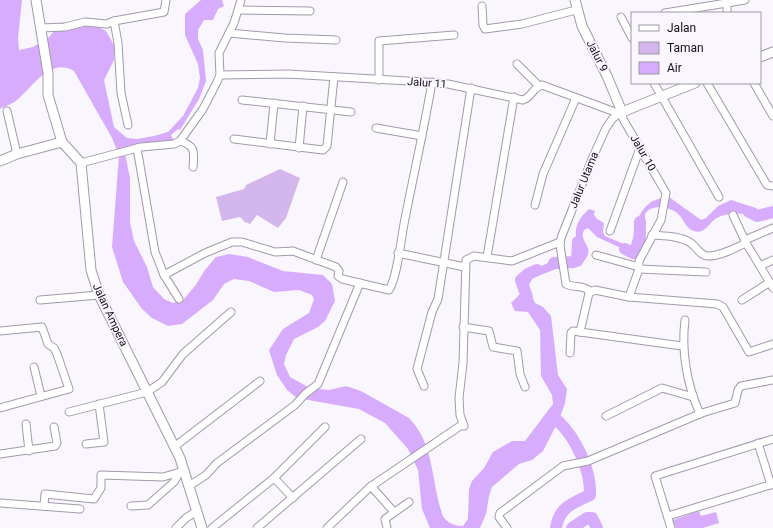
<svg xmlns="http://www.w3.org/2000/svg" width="773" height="528" font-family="Roboto,sans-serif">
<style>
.green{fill:#d3b7ec}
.water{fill:#d7acfc}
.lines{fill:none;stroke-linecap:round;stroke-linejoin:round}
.river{stroke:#d7acfc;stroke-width:12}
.street-casing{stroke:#a299aa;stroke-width:9}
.secondary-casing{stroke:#a299aa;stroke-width:11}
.street{stroke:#fff;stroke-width:7}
.secondary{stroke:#fff;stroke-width:9}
.labels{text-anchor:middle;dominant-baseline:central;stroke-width:3.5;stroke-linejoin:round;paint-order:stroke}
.street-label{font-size:11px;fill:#131016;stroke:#faf6fe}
</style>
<rect width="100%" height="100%" fill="#faf6fe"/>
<polygon class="green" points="280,169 300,178 286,218 278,228 257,215 250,224 245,222 240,217 222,221 216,197 244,189 246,185"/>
<g class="water">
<path d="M0,0h22l-4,38 1,12 14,-3 15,-9 7,-8 38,-6 13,7 8,14v15l-10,20 10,47 13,11 10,1 17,-3 14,-4 15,-16 15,-28 2,-10 -2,-14 -13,-29v-21l16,-14h21l2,6 -6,3 -5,11h-9l-6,10v9l5,11 3,31 -7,18 -19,31 -2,-1 -7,6 4,8 -50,11 5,24v44l4,19 13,26 6,20 11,12 9,4 10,-3 12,-14 10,-16 11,-13 13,-3 19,3 35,14 40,4 9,9 3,17 -10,20 -7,6 -24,12 -8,16 -2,9 6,13 20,11 19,2 17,-4 15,5 48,27c26,26 22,66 34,98 4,7 12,10 20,10l5,-7 1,-30 3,-8 12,-13 9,-16 19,-11h13l28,-37 -1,-9 -11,-19 -1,-46 -12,-18 -13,-1 -4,-8 10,-10 1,-13 5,-7 33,-16h4l7,6 5,-1c9,-16 -13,-30 13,-53l6,2 -1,4 3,4 7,4 -1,9 2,4 28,12 5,-1c5,-8 0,-16 -2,-25 8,-16 14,-23 33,-25l32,23 5,-2 12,-12 13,-6 25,8 8,8 -8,2c-11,-6 -29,-6 -39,0 -8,4 -12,17 -23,13 -14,-5 -7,-21 -34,-24 -6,0 -12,2 -15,7l1,29 -8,13 -41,-19 -9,-9 -4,2c-5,11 7,15 4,24 -1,4 -5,8 -7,12l-25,3 -23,9 -5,8 7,17 8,4 8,9 7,59 9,14 -2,14 -6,17 -16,31 -11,9 -13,4 -27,23 -3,9 -3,18 -6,14h-50l-8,-19 -4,-39 -10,-21 -23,-26 -26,-14 -62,-11 -10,-8 -10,-15 -8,-25 14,-21 26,-16 5,-14 -2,-4 -13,-5 -25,2 -25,-11 -15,-2 -10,5 -11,16 -31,24 -14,2 -16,-8 -10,-9 -19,-27 -11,-35 7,-92 -7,-17 -38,-67c-24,-14 -41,16 -58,30 -4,3 -11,5 -16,8z"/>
<polygon points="699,511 701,516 716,512 719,523 703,528 676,528 673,520"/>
</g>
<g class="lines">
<g class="river">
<polyline points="749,212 757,216 773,212"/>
<path d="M625,249l8,4c7,-10 7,-19 7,-31"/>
<polyline points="554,263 574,262 577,260 578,242"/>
<polyline points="527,297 521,280 528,274 537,270"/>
<path d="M548,421h10c18,17 33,49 32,74 -17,8 -31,12 -34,33"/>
<polyline points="572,528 587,518 592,518 597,528"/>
</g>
<g class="street-casing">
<g id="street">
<polyline points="727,3 727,13"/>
<polyline points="482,6 483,25 485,29 522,24 576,10"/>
<polyline points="239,10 310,11"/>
<polyline points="665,13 745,0"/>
<polyline points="621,17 632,38"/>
<polyline points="41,28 65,27 85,22 107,24 114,21"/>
<polyline points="229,33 285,38 336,40"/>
<polyline points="517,64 539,86"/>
<path d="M220,75l68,-1 137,8 23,2 75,16c9,-3 10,-13 19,-15l73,27h7"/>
<polyline points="379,80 379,41 454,35"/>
<polyline points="654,83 719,197"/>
<polyline points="707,83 767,185 773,186"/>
<polyline points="754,83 773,116"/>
<polyline points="242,100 351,112"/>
<polyline points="7,111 17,154"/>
<polyline points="622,112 623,119 666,193 661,220 639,261 639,269 629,297"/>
<polyline points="128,125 121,93 118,43 114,21 164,12 166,0"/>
<polyline points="376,128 422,136"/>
<polyline points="234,139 323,150 327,146 334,77"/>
<path d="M180,141c16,5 14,11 13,26"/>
<polyline points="270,144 274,103"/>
<polyline points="137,148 155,252 164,275"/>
<polyline points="299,148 303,106"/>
<polyline points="81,163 141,147 174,144 180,141 203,109 217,82 220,75 219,53 234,23 241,0"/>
<polyline points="535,205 543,174 576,98"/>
<polyline points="733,215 746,243 760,266 773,260"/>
<polyline points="610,231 640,148"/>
<path d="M652,235c13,1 29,1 39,8 6,5 10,13 17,13 13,0 27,-8 38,-13"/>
<polyline points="745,240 773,228"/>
<polyline points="398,253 465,267"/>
<polyline points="596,255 639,267"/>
<polyline points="487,257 514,97"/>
<polyline points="316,260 343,182"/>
<polyline points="760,266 773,288"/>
<polyline points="639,269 706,272"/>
<path d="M590,291c-7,-6 -16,-3 -24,-7l-6,-39 1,-7 31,-79 14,-31 7,-10 9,-6"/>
<path d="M179,299l-15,-24 41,-22 27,-11h10l33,10 18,-1 43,16 3,4 -1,5 4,3 47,11c8,-12 12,-50 15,-66 9,-47 20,-94 28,-142"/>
<polyline points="40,300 99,295"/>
<polyline points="742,300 770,282"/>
<path d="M685,320c-4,31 2,65 15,94"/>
<polyline points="463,327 489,331 493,347 517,351 520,374 525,387"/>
<polyline points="0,331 42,327 48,344 54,348 57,354 69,389 0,408"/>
<polyline points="682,346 580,332 589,293 595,290 629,297 717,304 723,307 749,352 773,344"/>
<polyline points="570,353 571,333 573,331 580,332"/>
<polyline points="34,367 41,396"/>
<polyline points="424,386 417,369 432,312 438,299 471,88"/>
<polyline points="69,412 147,392 162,382 183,354 231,312"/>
<polyline points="606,416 662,388 693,397"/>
<polyline points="26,424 29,451"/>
<polyline points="464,426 460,415 459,398 463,363 466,260 474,256 512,261 560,242"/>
<polyline points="758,443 771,485"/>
<polyline points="86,444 104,442 99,404"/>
<polyline points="174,447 260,381"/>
<polyline points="0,454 55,446 57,443 54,427"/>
<polyline points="274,478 325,427"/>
<polyline points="189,486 206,475 217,463 295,405 305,394 318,384 360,283"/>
<polyline points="371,486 394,512"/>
<polyline points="0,503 80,509"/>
<polyline points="44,505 45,494 94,499 101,488 101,475 163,477 184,471"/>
<polyline points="131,506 148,505 174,482 179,473"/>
<polyline points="668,516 773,484"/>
<polyline points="176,528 186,518 197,511"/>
<polyline points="212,528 274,478 293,498"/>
<polyline points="257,528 361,439"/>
<polyline points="327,528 370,487 463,424"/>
<polyline points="387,528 385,519 409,502"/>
<polyline points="507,528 499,517 500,513 563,466 588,461 702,413 735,403 738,390 741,386 773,380"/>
<polyline points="671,528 655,476 773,439"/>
</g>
</g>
<g class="secondary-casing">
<g id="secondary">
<polyline points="36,0 48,73 48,95 62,142 81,163 91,270 99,295 180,458 202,528"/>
<polyline points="575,0 582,26 607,76 622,112 695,83"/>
<polyline points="760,57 773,52"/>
<polyline points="0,161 17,154 62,142"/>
</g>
</g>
<use href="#street" class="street"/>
<use href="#secondary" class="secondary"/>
</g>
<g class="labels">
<g class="street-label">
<text transform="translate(597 56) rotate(63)">Jalur 9</text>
<text transform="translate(427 83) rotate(4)">Jalur 11</text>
<text transform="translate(643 153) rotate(60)">Jalur 10</text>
<text transform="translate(584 180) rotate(-68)">Jalur Utama</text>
<text transform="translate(110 315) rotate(65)">Jalan Ampera</text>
</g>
</g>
<rect x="631" y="12" width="130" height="72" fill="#faf6fe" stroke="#9e9aa1"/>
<rect x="639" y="25" width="20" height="6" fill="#ffffff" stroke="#9e9aa1"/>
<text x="667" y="32" font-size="12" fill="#131016">Jalan</text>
<rect x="639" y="42" width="20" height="12" fill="#d3b7ec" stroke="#9e9aa1"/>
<text x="667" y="52" font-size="12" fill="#131016">Taman</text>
<rect x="639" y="62" width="20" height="12" fill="#d7acfc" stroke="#9e9aa1"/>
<text x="667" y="72" font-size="12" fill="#131016">Air</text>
</svg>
